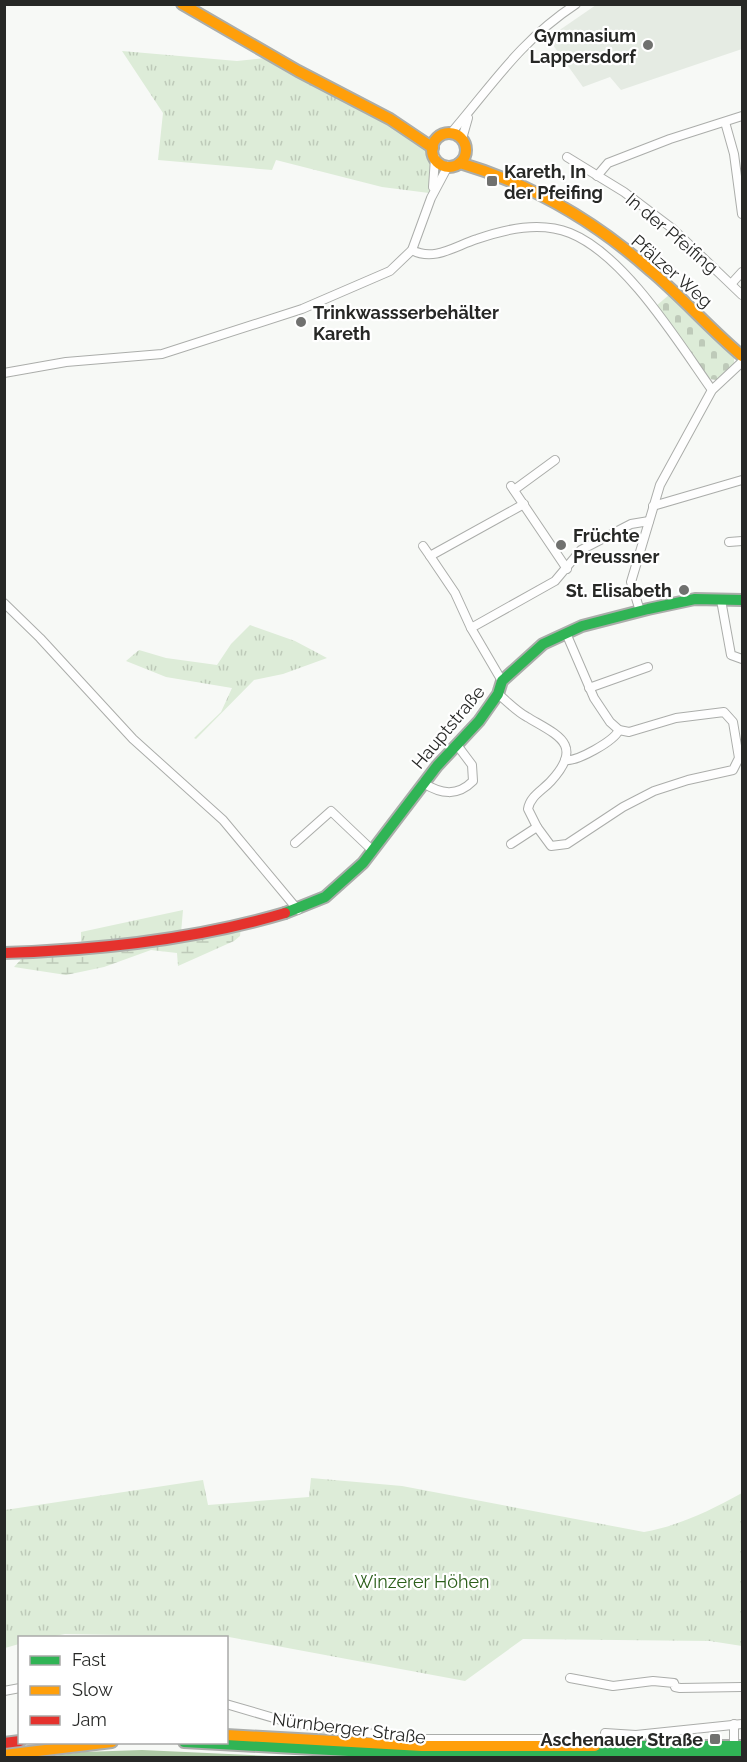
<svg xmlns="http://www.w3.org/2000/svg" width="747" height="1762" font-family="Raleway,sans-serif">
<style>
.built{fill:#e5ebe3}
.grass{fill:url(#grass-tufts)}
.wetland{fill:url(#wetland-marsh)}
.cemetery{fill:url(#cemetery-stones)}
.water{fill:#adc9a5}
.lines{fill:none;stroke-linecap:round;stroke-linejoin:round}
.street-casing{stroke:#abadaa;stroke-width:10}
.fast-casing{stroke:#abadaa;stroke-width:14}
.slow-casing{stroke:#abadaa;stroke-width:14}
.jam-casing{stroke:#abadaa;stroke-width:14}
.street{stroke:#fefefe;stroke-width:8}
.fast{stroke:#30b455;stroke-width:10}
.slow{stroke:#ff9f0a;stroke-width:10}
.jam{stroke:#e5322d;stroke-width:10}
.poi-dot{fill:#70716f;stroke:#fff;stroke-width:2}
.labels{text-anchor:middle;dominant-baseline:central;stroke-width:4.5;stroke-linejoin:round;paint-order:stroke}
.poi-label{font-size:18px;font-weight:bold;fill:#272826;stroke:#fff;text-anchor:end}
.street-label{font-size:18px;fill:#272826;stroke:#fff}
.park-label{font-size:18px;fill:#2c5f1b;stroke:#fff}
</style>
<defs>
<pattern id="grass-tufts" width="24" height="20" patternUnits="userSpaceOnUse" patternTransform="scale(1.5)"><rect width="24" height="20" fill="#ddecd8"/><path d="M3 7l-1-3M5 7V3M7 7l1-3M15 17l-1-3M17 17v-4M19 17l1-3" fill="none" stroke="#becab9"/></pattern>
<pattern id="wetland-marsh" width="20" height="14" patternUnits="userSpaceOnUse" patternTransform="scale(1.5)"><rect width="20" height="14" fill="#ddecd8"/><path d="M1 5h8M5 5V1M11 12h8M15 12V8" fill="none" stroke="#becab9"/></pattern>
<pattern id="cemetery-stones" width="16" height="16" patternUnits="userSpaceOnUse" patternTransform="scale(1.5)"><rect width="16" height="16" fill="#ddecd8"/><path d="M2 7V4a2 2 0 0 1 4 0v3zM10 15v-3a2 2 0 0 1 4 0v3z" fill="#becab9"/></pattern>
</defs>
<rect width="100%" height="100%" fill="#f7f9f6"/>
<polygon class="built" points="596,5 742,5 742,49 621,90 610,77 583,87 548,38"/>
<g class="grass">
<path d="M122,51l115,10 28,-3 141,75c29,19 28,27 23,60l-47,-6 -106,-27 -4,10 -114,-10 5,-47z"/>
<polygon points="250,625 295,641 327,658 283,674 254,680 196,739 194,738 221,712 232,688 166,677 126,661 139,650 166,658 217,665 231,644"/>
<polygon points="183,910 181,933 89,947 81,942 81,932"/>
<path d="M311,1478l91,8 242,46c35,-6 67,-22 98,-39v153l-32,-5 -187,-2 -58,42 -236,-44 -164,-3 -15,3 -30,1 -1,6 -14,4v-138l198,-30 5,25 101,-8z"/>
</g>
<polygon class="wetland" points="241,927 240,936 234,941 178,966 177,953 151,950 104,967 66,975 14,967 25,955"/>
<polygon class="cemetery" points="669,295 734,356 734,363 716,380 709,379 656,306"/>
<polygon class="water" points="142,1750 292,1757 45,1757 83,1752"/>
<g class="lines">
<g class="street-casing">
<g id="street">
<polyline points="725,122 734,154 742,214"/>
<path d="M451,133c42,-49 69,-92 125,-129"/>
<polyline points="462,139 468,118"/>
<polyline points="567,157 624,192 673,229 742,295"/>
<polyline points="597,176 608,163 670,139 742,116"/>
<polyline points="433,187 435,158"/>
<path d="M412,250c22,12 43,-4 65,-11 29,-10 63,-18 93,-6 55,22 108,109 142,157"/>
<polyline points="732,283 742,272"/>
<polyline points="4,373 66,362 162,354 302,309 390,271 412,250 431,198 448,166"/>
<polyline points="511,486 567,569"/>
<polyline points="514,490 555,460"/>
<polyline points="653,506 742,480"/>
<polyline points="729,542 742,541"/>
<polyline points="423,546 430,556"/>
<polyline points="721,600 731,655 742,659"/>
<polyline points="4,603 40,638 133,739 223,820 298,910"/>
<polyline points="640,611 631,582 660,485 712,390 742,362"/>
<polyline points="471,628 455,593 430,556 524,504"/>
<polyline points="502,681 471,628 555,581 581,550 631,524 649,521"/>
<polyline points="589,688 648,667"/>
<path d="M498,694c9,7 18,17 29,23 30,18 58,27 24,64 -8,9 -21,15 -23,28l9,18 14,19 16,-2 56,-37 31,-16 34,-11 45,-10 6,-12 -6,-36 -9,-10 -48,6 -47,14 -10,-2 -9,-8 -16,-24 -28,-65"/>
<path d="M565,760c12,2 49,-19 54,-30"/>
<path d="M423,783c18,11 34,14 50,-2l-1,-16 -15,-20"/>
<polyline points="295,843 331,811 372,850"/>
<polyline points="511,844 537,827"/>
<polyline points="570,1678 613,1686 653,1681 674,1683 675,1687 680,1688 742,1687"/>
<polyline points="4,1691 20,1688"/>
<polyline points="226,1704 291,1723 412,1739 546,1739"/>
<polyline points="734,1724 734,1751"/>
<polyline points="605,1733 636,1735 742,1724"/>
</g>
</g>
<g class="fast-casing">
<g id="fast">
<polyline points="285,913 325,897 363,863 437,766 479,721 498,694 502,681 543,644 582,626 648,609 695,599 742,600"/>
<polyline points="184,1742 421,1755 742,1755"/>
<polyline points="595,1746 742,1746"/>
</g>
</g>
<g class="slow-casing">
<g id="slow">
<polyline points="182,4 298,71 390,119 433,148"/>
<circle cx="449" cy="150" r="17"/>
<path d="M460,163c71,21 136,59 191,108 32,27 59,58 91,85"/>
<polyline points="226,1735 422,1746 595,1746"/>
<polyline points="4,1755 112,1742"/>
</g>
</g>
<g class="jam-casing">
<g id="jam">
<path d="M4,953c95,-3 190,-13 281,-40"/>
<polyline points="4,1743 20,1741"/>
</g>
</g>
<use href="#street" class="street"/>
<use href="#fast" class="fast"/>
<use href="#slow" class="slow"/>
<use href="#jam" class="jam"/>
</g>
<g class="poi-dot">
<circle cx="648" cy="45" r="6"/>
<rect x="486" y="175" width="12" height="12" rx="3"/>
<circle cx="301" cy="322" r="6"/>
<circle cx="561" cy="545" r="6"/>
<circle cx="684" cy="590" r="6"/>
<rect x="709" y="1733" width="12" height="12" rx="3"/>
</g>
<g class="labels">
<g class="poi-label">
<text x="636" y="35">Gymnasium<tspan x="636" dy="21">Lappersdorf</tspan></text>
<text x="504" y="171" text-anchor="start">Kareth, In<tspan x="504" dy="21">der Pfeifing</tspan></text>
<text x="313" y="312" text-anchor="start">Trinkwassserbehälter<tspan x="313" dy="21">Kareth</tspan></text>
<text x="573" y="535" text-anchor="start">Früchte<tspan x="573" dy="21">Preussner</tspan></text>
<text x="672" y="590">St. Elisabeth</text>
<text x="703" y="1739">Aschenauer Straße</text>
</g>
<g class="street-label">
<text transform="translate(672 233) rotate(40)">In der Pfeifing</text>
<text transform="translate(672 271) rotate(41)">Pfälzer Weg</text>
<text transform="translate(448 727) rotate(-50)">Hauptstraße</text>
<text transform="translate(349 1728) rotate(7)">Nürnberger Straße</text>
</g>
<g class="park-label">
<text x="422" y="1581">Winzerer Höhen</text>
</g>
</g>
<rect width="747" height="1762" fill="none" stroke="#272826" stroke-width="12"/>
<rect x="18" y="1636" width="210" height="108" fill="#ffffff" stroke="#a9a9a8" stroke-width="1.5"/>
<rect x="30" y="1656" width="30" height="9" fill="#30b455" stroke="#a9a9a8" stroke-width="1.5"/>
<text x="72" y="1666" font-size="18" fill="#272826">Fast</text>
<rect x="30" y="1686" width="30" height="9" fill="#ff9f0a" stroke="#a9a9a8" stroke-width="1.5"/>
<text x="72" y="1696" font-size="18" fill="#272826">Slow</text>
<rect x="30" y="1716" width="30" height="9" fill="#e5322d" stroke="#a9a9a8" stroke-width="1.5"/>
<text x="72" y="1726" font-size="18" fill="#272826">Jam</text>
</svg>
